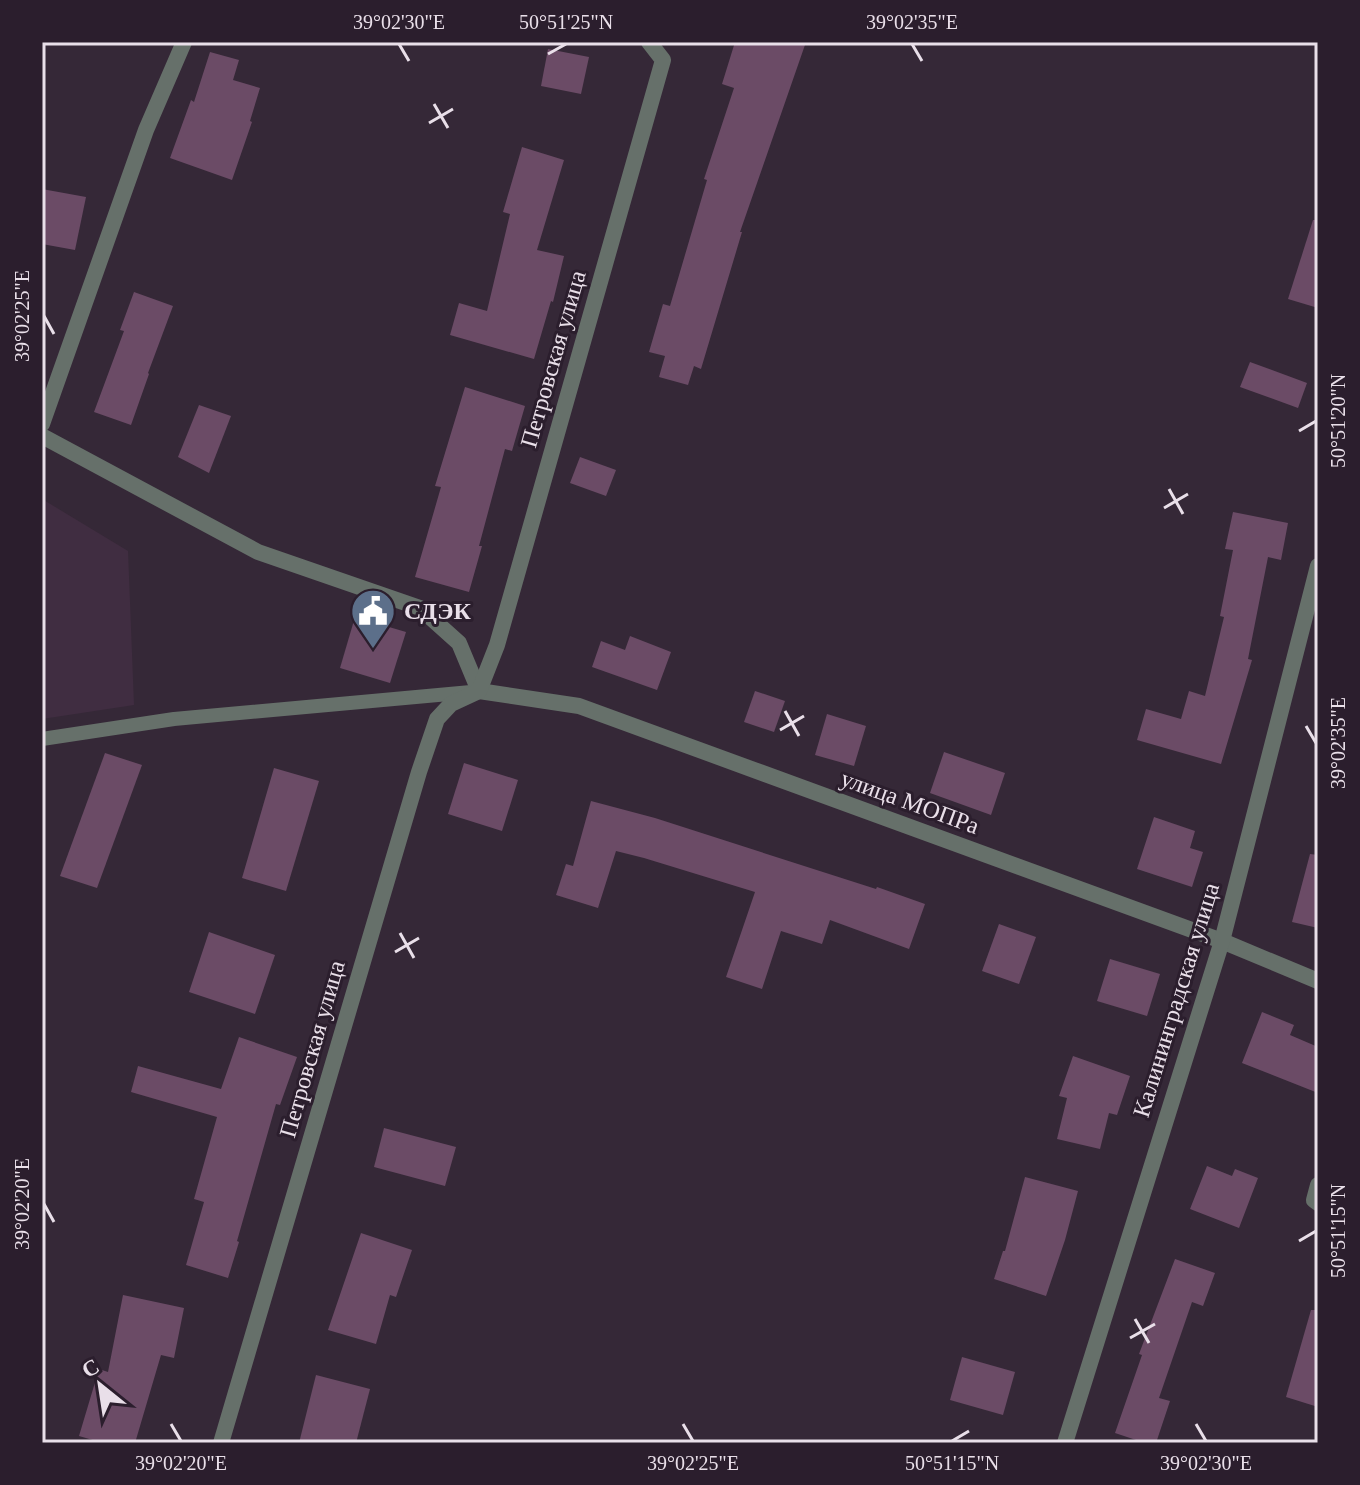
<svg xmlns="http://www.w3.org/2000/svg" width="1360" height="1485" font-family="Georgia,serif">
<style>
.built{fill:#402d41}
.building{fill:#6b4b66}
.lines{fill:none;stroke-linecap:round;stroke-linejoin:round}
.lane{stroke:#66706a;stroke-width:14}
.street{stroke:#66706a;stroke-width:16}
.ticks{fill:none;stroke:#e9dfe9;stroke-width:3}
.labels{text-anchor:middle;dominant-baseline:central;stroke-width:6;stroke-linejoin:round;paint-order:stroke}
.street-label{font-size:24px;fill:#e9dfe9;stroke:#2b1e2d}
.poi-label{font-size:24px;font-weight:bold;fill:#e9dfe9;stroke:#2b1e2d;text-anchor:start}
.neatline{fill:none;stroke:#e9dfe9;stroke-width:3}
.ticks-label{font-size:20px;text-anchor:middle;fill:#e9dfe9}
</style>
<rect width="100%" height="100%" fill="#352837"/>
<polygon class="built" points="42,499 128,551 134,705 42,719"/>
<g class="building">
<polygon points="735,42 806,42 740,232 742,232 701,369 694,366 688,385 659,377 665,356 649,352 663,304 670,306 707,180 704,179 734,88 722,84"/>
<polygon points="548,49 589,57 581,94 541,86"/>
<polygon points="210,52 239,60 233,80 260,88 250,121 252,122 232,180 170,158 191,100 194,102"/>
<polygon points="522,147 564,160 537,250 564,256 553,302 551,301 534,359 450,335 459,303 487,311 510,214 503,212"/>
<polygon points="42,189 86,197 75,250 42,244"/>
<polygon points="1313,220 1318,220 1318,308 1288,299"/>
<polygon points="134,292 173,306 148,373 149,374 131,425 94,412 124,331 120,330"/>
<polygon points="1250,362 1307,383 1298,408 1240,387"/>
<polygon points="465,387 525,406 512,451 505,449 479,546 482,546 469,592 415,577 441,487 435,486"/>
<polygon points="199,405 231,416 209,473 178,457"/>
<polygon points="580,457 616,470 606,496 570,483"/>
<polygon points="1233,512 1288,523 1281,560 1268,557 1248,659 1252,660 1221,764 1137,740 1146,709 1181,719 1189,691 1205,696 1224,617 1220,616 1233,550 1225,549"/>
<polygon points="355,617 406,632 390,683 340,668"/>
<polygon points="630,636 671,652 657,690 592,667 601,641 625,650"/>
<polygon points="755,691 785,701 774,732 744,722"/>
<polygon points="827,714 866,726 854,766 815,755"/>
<polygon points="944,752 1005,773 991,815 930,793"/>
<polygon points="105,753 142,765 97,888 60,876"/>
<polygon points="464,763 518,780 502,831 448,814"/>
<polygon points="274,768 319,781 286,891 242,878"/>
<polygon points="591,801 655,818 876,889 877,887 925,904 909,949 830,920 822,944 781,931 762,989 726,977 755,892 644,858 616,851 598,908 556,895 566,864 573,866"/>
<polygon points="1154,817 1195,831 1190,848 1203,852 1192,887 1137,869"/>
<polygon points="1310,854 1318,855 1318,928 1292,922"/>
<polygon points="999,924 1036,937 1019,984 982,971"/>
<polygon points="209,932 275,955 255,1014 189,992"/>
<polygon points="1110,959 1160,974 1147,1016 1097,1001"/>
<polygon points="1262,1012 1294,1025 1290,1035 1318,1047 1318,1093 1242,1063"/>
<polygon points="239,1037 297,1057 280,1105 276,1104 237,1241 239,1242 228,1278 186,1265 204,1202 194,1199 217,1117 131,1092 138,1066 221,1089"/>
<polygon points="1073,1056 1130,1076 1117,1115 1109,1113 1100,1149 1057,1139 1067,1098 1059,1096"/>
<polygon points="384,1128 456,1147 445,1186 374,1167"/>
<polygon points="1207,1166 1232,1176 1235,1169 1258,1178 1239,1228 1190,1209"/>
<polygon points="1025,1177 1078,1191 1065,1240 1046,1296 994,1279 1003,1251 1005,1251"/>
<polygon points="361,1233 412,1250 396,1297 390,1295 376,1344 328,1330"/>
<polygon points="1175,1259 1215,1273 1203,1306 1192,1302 1159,1398 1170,1401 1156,1443 1145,1443 1115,1433 1142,1355 1139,1354"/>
<polygon points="123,1295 184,1308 174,1358 161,1355 135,1443 103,1443 79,1436 99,1369 108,1372"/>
<polygon points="1311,1310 1318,1310 1318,1407 1286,1397"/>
<polygon points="962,1357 1015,1372 1003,1415 950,1400"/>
<polygon points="316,1375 370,1389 356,1443 299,1443"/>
</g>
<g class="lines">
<polyline class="lane" points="42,739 174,719 471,692"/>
<g class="street">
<polyline points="42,424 146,130 184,42"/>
<polyline points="42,436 258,552 420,608 459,643 479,691"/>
<polyline points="479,691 579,706 1222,941 1318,981"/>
<polyline points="1318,1185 1314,1200 1318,1203"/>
<polyline points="221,1443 419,772 437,719 451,704 479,691 497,645 663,60 649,42"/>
<polyline points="1065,1443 1222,941 1318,566"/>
</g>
</g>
<path class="ticks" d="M399,44l10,17M912,44l10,17M548,54l18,-10M434,104l14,24M429,123l24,-14M44,316l10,18M1299,431l17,-10M1169,489l14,25M1164,508l24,-14M785,711l14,25M1306,726l10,17M780,730l24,-14M400,933l14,25M395,952l24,-14M44,1204l10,18M1299,1241l17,-10M1135,1319l14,24M1130,1338l25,-14M171,1424l10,17M683,1424l10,17M1196,1424l10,17M952,1441l17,-10"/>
<defs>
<g id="civic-pin" transform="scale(2.3)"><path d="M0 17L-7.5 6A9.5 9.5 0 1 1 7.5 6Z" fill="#5c6f8a" stroke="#2b1e2d"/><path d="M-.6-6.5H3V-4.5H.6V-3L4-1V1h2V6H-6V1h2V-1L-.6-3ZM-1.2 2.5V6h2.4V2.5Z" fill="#fff"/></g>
</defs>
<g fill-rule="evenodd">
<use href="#civic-pin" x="373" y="611"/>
</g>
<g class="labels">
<g class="street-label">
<text transform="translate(553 359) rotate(-74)">Петровская улица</text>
<text transform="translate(910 802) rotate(20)">улица МОПРа</text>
<text transform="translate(1176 1000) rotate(-73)">Калининградская улица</text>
<text transform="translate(312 1049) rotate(-74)">Петровская улица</text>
</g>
<g class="poi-label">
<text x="404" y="611">СДЭК</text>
</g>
</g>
<rect width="1360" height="1485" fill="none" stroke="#2b1e2d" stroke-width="88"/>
<g transform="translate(100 1385) rotate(330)" stroke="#2b1e2d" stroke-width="6" paint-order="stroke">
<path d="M0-6L14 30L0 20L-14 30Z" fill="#e9dfe9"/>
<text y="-12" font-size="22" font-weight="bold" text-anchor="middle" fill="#e9dfe9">С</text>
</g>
<rect x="44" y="44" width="1272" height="1397" class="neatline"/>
<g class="ticks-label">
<text x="399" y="29">39°02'30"E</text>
<text x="566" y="29">50°51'25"N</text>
<text x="912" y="29">39°02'35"E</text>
<text transform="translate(22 316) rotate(-90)" y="7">39°02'25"E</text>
<text transform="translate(1338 421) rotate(-90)" y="7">50°51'20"N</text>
<text transform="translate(1338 743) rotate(-90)" y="7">39°02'35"E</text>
<text transform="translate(22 1204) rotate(-90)" y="7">39°02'20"E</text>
<text transform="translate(1338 1231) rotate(-90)" y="7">50°51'15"N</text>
<text x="181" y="1470">39°02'20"E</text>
<text x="693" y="1470">39°02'25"E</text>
<text x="952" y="1470">50°51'15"N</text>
<text x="1206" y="1470">39°02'30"E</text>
</g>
</svg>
